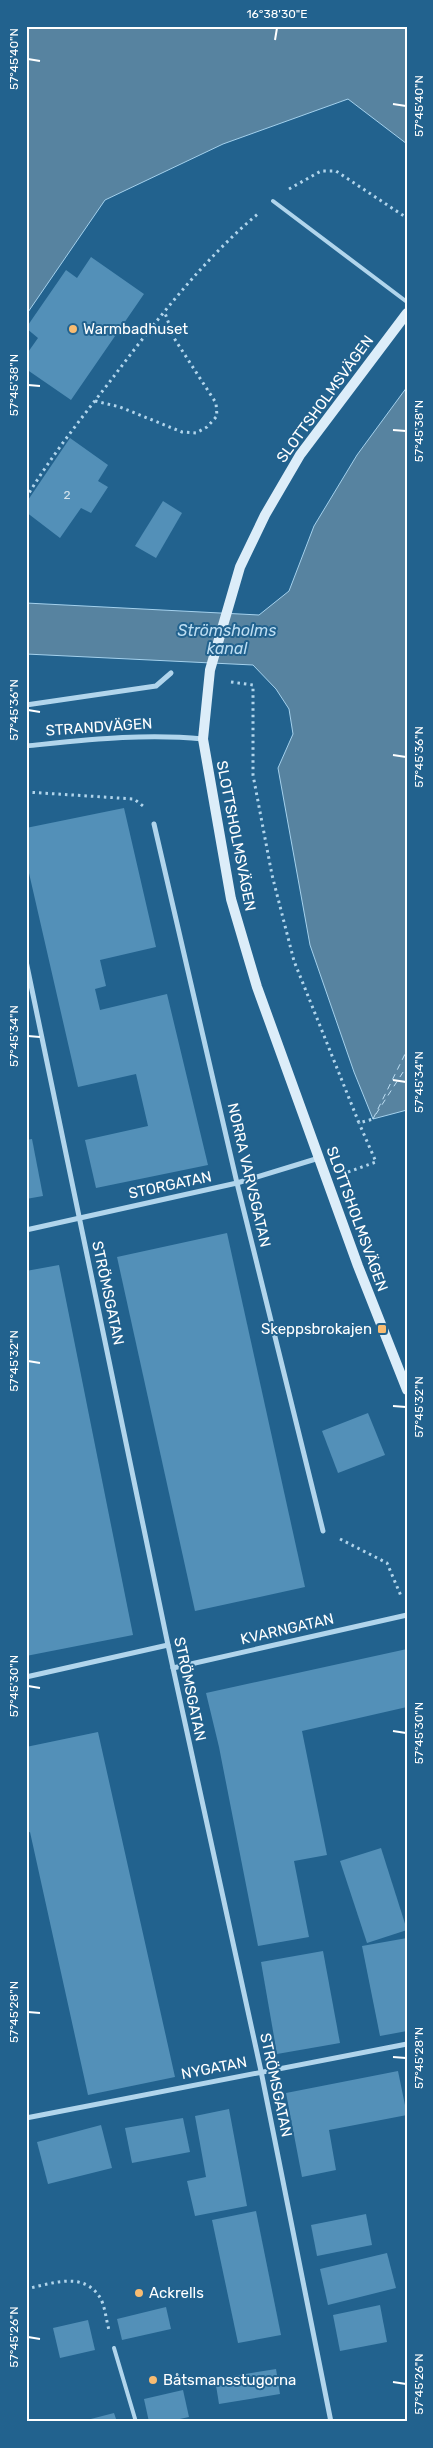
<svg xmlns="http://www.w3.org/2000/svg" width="433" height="2448" font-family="Rubik,sans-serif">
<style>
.water{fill:#5783a0;stroke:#a4d1ed}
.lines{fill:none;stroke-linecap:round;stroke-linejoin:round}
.ferry{stroke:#bddef3;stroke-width:1;stroke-dasharray:6 5;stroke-linecap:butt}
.building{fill:#5390b8}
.path{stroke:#b1d5ec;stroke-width:3;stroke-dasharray:2.5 4;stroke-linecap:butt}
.lane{stroke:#b1d5ec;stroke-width:4}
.street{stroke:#b1d5ec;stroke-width:5}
.secondary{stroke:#dcedf9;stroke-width:10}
.ticks{fill:none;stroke:#fff;stroke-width:2}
.poi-dot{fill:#f8bc72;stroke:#22628e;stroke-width:2}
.labels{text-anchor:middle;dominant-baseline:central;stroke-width:4;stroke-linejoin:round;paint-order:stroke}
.number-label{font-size:12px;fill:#d4e3ed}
.poi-label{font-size:15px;fill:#fff;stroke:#22628e;text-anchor:start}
.street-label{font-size:15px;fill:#fff;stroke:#22628e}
.water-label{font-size:16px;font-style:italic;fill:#bddef3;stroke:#22628e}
.neatline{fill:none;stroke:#fff;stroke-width:2}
.ticks-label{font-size:12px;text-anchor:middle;fill:#fff}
</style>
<rect width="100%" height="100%" fill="#22628e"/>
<g class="water">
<polygon points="26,26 407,26 407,144 348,99 223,144 105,200 26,315"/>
<polygon points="407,387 407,1110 373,1119 354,1072 310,945 278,768 293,734 289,709 276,689 253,665 26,654 26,603 259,615 289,591 314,526 357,455"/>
</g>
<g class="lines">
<g class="ferry">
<polyline points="376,1114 407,1066"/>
<polyline points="373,1119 407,1050"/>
</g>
</g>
<g class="building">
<polygon points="91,257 144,294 71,400 26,369 26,355 38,338 26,328 66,270 77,278"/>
<polygon points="70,438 108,465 98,481 108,487 91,513 81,508 60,538 26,512 26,503"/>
<polygon points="163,501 182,513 156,558 135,546"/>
<polygon points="124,808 156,947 100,960 106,986 95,989 100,1010 167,994 208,1165 96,1188 85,1140 148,1126 136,1074 78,1087 26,860 26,828"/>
<polygon points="32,1139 43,1196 26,1199 26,1140"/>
<polygon points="227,1233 305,1587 195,1611 117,1257"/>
<polygon points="59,1265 133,1635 26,1656 26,1271"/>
<polygon points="368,1413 385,1455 338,1473 322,1431"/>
<polygon points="407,1649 407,1707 302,1731 327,1855 294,1861 309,1937 258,1946 219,1747 206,1693"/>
<polygon points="98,1732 175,2077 88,2095 30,1832 26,1833 26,1747"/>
<polygon points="381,1848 407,1930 367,1943 340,1861"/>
<polygon points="407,1938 407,2031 380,2036 362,1946"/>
<polygon points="323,1951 340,2043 277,2054 261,1962"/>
<polygon points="398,2071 407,2115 329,2130 336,2170 302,2177 286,2093"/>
<polygon points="229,2109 247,2206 195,2216 187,2181 206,2177 195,2116"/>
<polygon points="183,2118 190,2152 132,2163 125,2128"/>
<polygon points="101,2125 112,2168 48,2184 37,2142"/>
<polygon points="256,2211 281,2335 238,2343 212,2220"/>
<polygon points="366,2214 372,2245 317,2256 311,2225"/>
<polygon points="387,2253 396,2288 328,2305 320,2269"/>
<polygon points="380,2305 387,2342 340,2351 333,2315"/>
<polygon points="166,2307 171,2329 122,2340 117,2319"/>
<polygon points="88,2320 95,2350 60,2358 53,2328"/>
<polygon points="276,2369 280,2394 219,2404 215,2379"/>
<polygon points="183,2390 189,2417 166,2422 149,2422 144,2399"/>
<polygon points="114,2413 117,2422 83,2422 83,2421"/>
</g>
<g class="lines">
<g class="path">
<polyline points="289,189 321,171 336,171 407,218"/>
<polyline points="95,401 120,407 182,432 196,433 207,427 217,416 216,403 174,338 165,313"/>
<path d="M26,498c24,-40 53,-77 82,-114 44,-58 95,-125 151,-171"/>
<polyline points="231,682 253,685 253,775 272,875 294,961 359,1123 373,1119"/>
<polyline points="26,792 134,799 143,806"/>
<polyline points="348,1172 376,1162 359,1123"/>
<polyline points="340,1539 387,1563 401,1596"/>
<path d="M26,2289c24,-5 56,-18 73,7 6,8 7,24 10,34"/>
</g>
<g class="lane">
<polyline points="273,201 407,302"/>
<polyline points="114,2348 136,2422"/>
</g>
<g class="street">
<polyline points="26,705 156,686 171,673"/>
<path d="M26,746c60,-6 117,-13 177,-7"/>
<polyline points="154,824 237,1183 323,1531"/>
<polyline points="26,961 168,1645 261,2071 331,2422"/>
<polyline points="26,1230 237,1183 319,1158"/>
<polyline points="173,1668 407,1615"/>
<polyline points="26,1677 168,1645"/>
<polyline points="26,2118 407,2044"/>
</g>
<polyline class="secondary" points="407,313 300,455 265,515 240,567 210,670 203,739 231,899 257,987 358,1266 407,1390"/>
</g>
<path class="ticks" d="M275,40l2,-12M28,59l12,2M393,104l13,2M28,385l12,1M393,430l13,1M28,710l12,2M393,755l13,2M28,1036l12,1M393,1080l13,2M28,1361l12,2M393,1406l13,1M28,1686l12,2M393,1731l13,2M28,2012l12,1M393,2057l13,1M28,2337l12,2M393,2382l13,2"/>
<g class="poi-dot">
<circle cx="73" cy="329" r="5"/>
<rect x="377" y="1324" width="10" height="10" rx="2.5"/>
<circle cx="139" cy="2293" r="5"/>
<circle cx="153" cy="2380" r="5"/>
</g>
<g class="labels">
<g class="number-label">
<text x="67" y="495">2</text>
</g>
<g class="poi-label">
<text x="83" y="329">Warmbadhuset</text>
<text x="372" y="1329" text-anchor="end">Skeppsbrokajen</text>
<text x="149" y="2293">Ackrells</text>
<text x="163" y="2380">Båtsmansstugorna</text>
</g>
<g class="street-label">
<text transform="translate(325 399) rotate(-54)">SLOTTSHOLMSVÄGEN</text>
<text transform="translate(99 727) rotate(-4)">STRANDVÄGEN</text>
<text transform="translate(236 836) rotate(79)">SLOTTSHOLMSVÄGEN</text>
<text transform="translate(249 1175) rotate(77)">NORRA VARVSGATAN</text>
<text transform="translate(170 1185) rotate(-12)">STORGATAN</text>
<text transform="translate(357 1219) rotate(70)">SLOTTSHOLMSVÄGEN</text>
<text transform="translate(108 1293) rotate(78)">STRÖMSGATAN</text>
<text transform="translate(287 1629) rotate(-13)">KVARNGATAN</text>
<text transform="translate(190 1689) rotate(78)">STRÖMSGATAN</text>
<text transform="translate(214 2068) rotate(-11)">NYGATAN</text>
<text transform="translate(276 2085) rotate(78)">STRÖMSGATAN</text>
</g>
<g class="water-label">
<text x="227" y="630">Strömsholms<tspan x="227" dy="18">kanal</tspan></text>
</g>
</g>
<rect width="433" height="2448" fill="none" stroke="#22628e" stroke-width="55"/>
<rect x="28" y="28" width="378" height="2392" class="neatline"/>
<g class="ticks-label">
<text x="277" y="18">16°38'30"E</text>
<text transform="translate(14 59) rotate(-90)" y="4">57°45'40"N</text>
<text transform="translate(419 106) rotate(-90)" y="4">57°45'40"N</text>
<text transform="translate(14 385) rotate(-90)" y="4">57°45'38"N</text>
<text transform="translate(419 431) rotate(-90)" y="4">57°45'38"N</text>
<text transform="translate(14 710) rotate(-90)" y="4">57°45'36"N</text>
<text transform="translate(419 757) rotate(-90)" y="4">57°45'36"N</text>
<text transform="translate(14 1036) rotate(-90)" y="4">57°45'34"N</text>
<text transform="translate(419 1082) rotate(-90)" y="4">57°45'34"N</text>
<text transform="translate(14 1361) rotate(-90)" y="4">57°45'32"N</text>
<text transform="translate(419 1407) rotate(-90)" y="4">57°45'32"N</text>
<text transform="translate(14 1686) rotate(-90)" y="4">57°45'30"N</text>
<text transform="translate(419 1733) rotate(-90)" y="4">57°45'30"N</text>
<text transform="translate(14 2012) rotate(-90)" y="4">57°45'28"N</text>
<text transform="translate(419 2058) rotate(-90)" y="4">57°45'28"N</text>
<text transform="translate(14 2337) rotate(-90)" y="4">57°45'26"N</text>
<text transform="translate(419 2384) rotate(-90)" y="4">57°45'26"N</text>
</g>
</svg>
